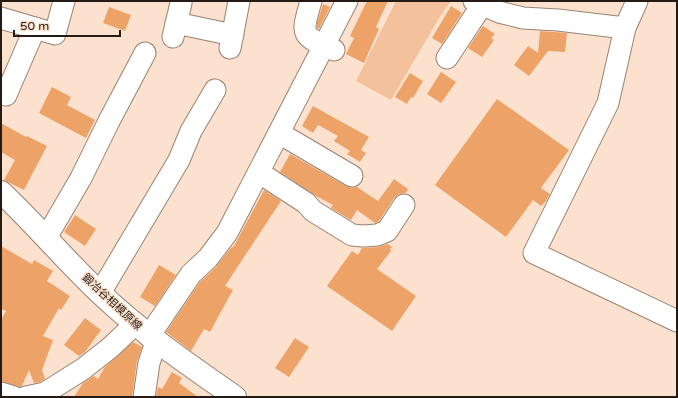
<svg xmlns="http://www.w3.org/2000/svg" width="678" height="398" font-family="'Varela Round','Noto Sans JP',sans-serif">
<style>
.green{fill:#f3c29d}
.building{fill:#eda367}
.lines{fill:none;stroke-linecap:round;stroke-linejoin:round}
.minor-casing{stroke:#9a8271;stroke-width:23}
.major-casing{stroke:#9a8271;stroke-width:24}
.minor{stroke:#fff;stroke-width:21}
.major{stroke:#fff;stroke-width:22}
.labels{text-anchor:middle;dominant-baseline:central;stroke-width:3;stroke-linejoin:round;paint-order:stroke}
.street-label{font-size:11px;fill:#251b14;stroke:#fce2ce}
</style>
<rect width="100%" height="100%" fill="#fce2ce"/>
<polygon class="green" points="396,1 451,1 441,15 391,100 356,81"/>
<g class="building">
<polygon points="367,1 388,1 376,27 379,29 364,63 346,54 354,38 350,36"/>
<polygon points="323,4 330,7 319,29 317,28 317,23"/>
<polygon points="451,6 462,13 442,44 432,38"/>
<polygon points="109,7 131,15 125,31 103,23"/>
<polygon points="483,26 495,34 491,38 494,40 482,57 468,48"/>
<polygon points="540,31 567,33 565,52 548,51 529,76 514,65 528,46 538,53"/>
<polygon points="441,72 456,82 441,103 427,94"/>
<polygon points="410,73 423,81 413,98 411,97 407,104 395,97"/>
<polygon points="52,87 71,97 67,105 95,120 86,138 39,113"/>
<polygon points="497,99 569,150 541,188 550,194 546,201 541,206 533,200 506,237 435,185"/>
<polygon points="313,106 369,137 361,150 366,153 360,162 347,154 350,151 334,141 338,136 318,125 313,133 302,126"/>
<polygon points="1,123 26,137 27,136 47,146 24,190 4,180 15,160 1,152"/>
<polygon points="290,154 346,186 352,188 357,187 378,201 394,179 408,189 406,193 399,194 394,198 379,221 375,223 357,210 351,220 331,208 333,205 316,196 280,172"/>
<polygon points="264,190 281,201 225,286 233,290 210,332 204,329 191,351 166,332 200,282 216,267 230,249 234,246"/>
<polygon points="75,215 96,229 85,246 64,232"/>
<polygon points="388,244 392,247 390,249 391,251 377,269 416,296 392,331 327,286 352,251 358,255 362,248 378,247"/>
<polygon points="1,246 32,264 34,260 53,271 47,281 70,296 61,310 59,308 43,336 53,340 42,370 45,379 40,382 34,383 29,370 22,386 20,387 1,381 1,320 6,311 1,309"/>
<polygon points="159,265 176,275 155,306 140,297"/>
<polygon points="85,318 101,330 85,352 79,356 64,345"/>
<polygon points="295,338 309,347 289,377 275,368"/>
<polygon points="133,342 142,347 137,361 132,397 74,397 83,383 94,376 98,379 105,367"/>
<polygon points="172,372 182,378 179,383 198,397 156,397 158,387 162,389"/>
</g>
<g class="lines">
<g class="minor-casing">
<g id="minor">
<path d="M311,1c-10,35 -11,34 23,49"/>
<polyline points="474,1 499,12 523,18 558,20 625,28"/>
<polyline points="637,1 625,28 608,103 534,253 677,321"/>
<polyline points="1,18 55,34 64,1"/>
<polyline points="176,23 233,35"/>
<polyline points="173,37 181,3"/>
<polyline points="230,48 239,1"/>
<polyline points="447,58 482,5"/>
<polyline points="6,95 35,28"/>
<polyline points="279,133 352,176"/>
<polyline points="258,174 266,177 306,203 313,211 352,235 363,236 377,235 387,231 404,205"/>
<polyline points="46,238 81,178 109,121 145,53"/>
<polyline points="100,293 179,160 191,131 215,90"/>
<polyline points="149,336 191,274 208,258 227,233 347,1"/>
<polyline points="1,393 14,397"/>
<polyline points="26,397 45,393 83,369 111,347 134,325"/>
<polyline points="144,397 149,363 156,342"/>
</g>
</g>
<g class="major-casing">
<path id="major" d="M1,192c35,33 65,69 100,102 41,39 88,71 134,103"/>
</g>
<use href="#minor" class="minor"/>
<use href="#major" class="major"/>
</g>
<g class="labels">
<g class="street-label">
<text transform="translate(112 302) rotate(43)">鍛冶谷相模原線</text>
</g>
</g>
<rect width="678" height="398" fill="none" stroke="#251b14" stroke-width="4"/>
<path d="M14 30v6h106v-6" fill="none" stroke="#251b14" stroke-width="2"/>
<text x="20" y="30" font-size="12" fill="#251b14" stroke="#fce2ce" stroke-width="3" paint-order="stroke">50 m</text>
</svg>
